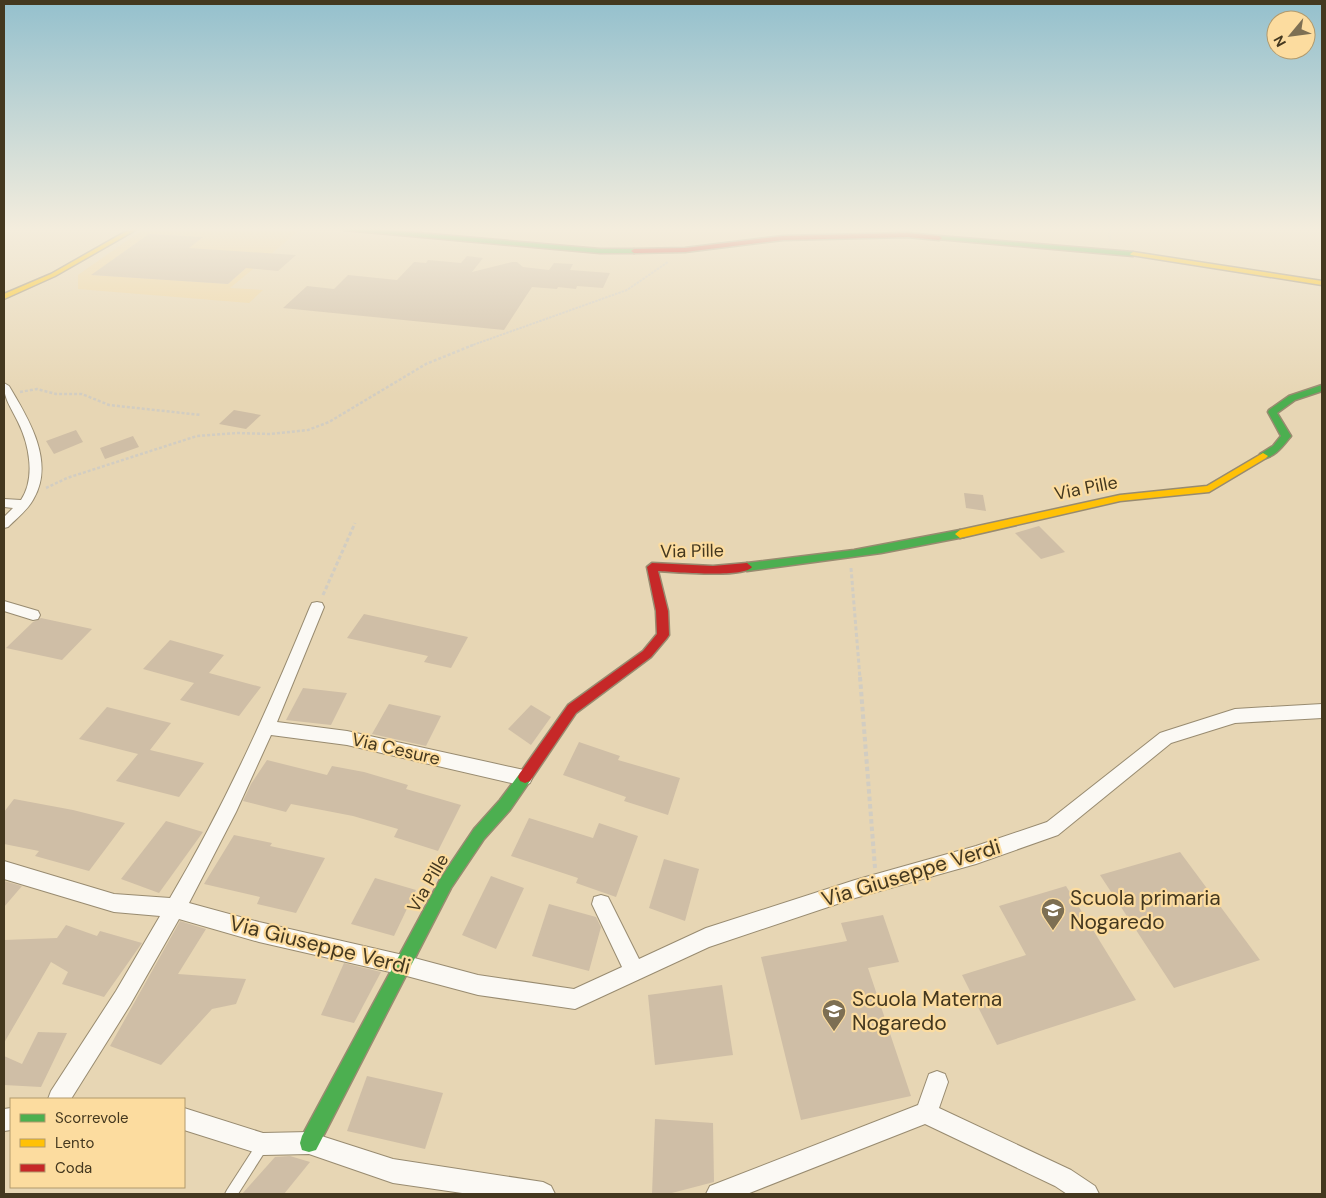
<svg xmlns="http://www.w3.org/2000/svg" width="1326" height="1198" font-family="'DM Sans',sans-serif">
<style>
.built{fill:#eed39d;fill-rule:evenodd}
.building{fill:#cfbea6}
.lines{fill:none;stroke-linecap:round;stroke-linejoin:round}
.lane-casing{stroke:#988b70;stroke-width:2}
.street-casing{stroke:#988b70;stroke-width:2}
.fast-casing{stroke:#988b70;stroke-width:3}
.slow-casing{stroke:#988b70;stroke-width:3}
.jam-casing{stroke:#988b70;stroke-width:3}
.path-far3{stroke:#d2cdc2;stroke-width:2;stroke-dasharray:2.5 1;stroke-linecap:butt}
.path-far2{stroke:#d2cdc2;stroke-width:2.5;stroke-dasharray:3 2;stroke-linecap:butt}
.path-far1{stroke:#d2cdc2;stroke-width:3;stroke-dasharray:4 2.5;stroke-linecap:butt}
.path{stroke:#d2cdc2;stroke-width:4;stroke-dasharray:4.5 3;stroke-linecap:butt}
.lane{fill:#fbf9f4;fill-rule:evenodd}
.street{fill:#fbf9f4;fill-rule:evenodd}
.fast{fill:#4caf50;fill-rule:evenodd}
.slow{fill:#ffc107;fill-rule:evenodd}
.jam{fill:#c62828;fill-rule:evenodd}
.labels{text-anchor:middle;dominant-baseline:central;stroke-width:4.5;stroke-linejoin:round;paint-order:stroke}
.street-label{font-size:18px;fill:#44381f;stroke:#fcdc9f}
.near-street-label{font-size:21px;fill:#44381f;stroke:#fcdc9f}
.near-poi-label{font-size:21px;fill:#44381f;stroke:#fcdc9f;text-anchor:start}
</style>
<rect width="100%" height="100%" fill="#e7d6b4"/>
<path class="built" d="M145,228h104l51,2 -70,58 33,2 -14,13 -171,-14v-14zM149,234l53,3 -13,11 73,6 -34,30 -136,-9z"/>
<g class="building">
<polygon points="149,234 203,237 189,248 296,255 278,271 246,268 228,284 91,275"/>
<polygon points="467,256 483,258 472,272 512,262 517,262 523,267 549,270 554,263 573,264 570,270 610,273 603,288 577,286 576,289 558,287 557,289 532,287 504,330 283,308 307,286 334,289 348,275 397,280 414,262 426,263 428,260 461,263"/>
<polygon points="234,410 261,415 246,429 219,424"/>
<polygon points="76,430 83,442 54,454 46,441"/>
<polygon points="133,436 139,447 105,459 100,448"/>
<polygon points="964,493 983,495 986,511 966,508"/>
<polygon points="1039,526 1065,552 1041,559 1015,533"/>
<polygon points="364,614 468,637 451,668 424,662 428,656 347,638"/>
<polygon points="41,618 92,629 62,660 6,648 33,622"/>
<polygon points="170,640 224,655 209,673 261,687 239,716 180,700 194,683 143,669"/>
<polygon points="303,688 347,693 331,725 286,720"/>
<polygon points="389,704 441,716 426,746 372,734"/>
<polygon points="531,705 551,717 531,745 508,729"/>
<polygon points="107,707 171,723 150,750 204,763 179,797 116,781 138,754 79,739"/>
<polygon points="579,742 620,756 618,760 680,778 668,815 624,801 626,797 563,775"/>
<polygon points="267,760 327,775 332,766 364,772 408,785 406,789 461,805 438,851 394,837 398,829 353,816 291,804 286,812 243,801 251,784"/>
<polygon points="14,799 73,810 125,823 89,871 35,856 39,851 4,844 4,812"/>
<polygon points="529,818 593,838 599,823 638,836 616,897 576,883 578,878 511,856"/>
<polygon points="166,821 203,832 159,893 121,879"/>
<polygon points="234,835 272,843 270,846 325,858 296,913 257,904 260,897 204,884"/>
<polygon points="1180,852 1260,960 1174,988 1100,875"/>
<polygon points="664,859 699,869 685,921 649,908"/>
<polygon points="491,876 524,888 496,949 462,935"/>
<polygon points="375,878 416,890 394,936 351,924"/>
<polygon points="4,881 22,886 4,907"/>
<polygon points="1066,886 1136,1000 997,1045 962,975 1026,955 999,906"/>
<polygon points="549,904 596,917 601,927 589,971 532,956"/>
<polygon points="883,915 899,962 868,968 911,1096 801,1120 761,957 847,941 841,923"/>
<polygon points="180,921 206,929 178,974 246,979 236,1004 212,1009 161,1065 110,1046"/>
<polygon points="66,925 97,936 100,931 142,943 104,997 62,984 68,972 51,962 4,1043 4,940 57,938"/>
<polygon points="344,963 381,972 354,1023 321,1015"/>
<polygon points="722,985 733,1055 655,1065 648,995"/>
<polygon points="38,1032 67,1033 41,1087 4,1085 4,1056 22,1064"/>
<polygon points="367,1076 443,1093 425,1149 347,1131"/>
<polygon points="655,1119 713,1123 714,1182 668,1194 652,1194"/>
<polygon points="290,1156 310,1162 284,1194 242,1194 275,1157"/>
</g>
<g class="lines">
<g class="lane-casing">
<polygon id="lane" points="262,1140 266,1142 268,1146 266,1150 238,1194 225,1194 227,1190 258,1142"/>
</g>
<g class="street-casing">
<g id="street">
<path d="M4,383l5,3c19,32 46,75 25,112 -6,12 -17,20 -26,29l-4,1v-11l9,-9 -9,-1v-8l17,1c15,-22 8,-56 -3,-78 -6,-13 -15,-24 -14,-39z"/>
<polygon points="4,601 38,611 40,615 38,619 33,620 4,611"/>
<path d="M317,602l5,1 2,4 -47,115 70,9 177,39 6,3 2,5 -2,5 -6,3 -177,-41 -76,-10 -35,77 -47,91 70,19 144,33 75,20 96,14 48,-22 -30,-63 2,-7 7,-2 7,2 31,62 67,-31 149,-48 121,-34 71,-24 113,-89 6,-2 69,-22 87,-5v14l-87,5 -64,20 -113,92 -82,29 -121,34 -146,49 -134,62 -97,-14 -75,-20 -144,-33 -80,-23 -49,86 -59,94h-23l3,-8 65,-100 44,-75 -46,-4 -110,-33v-18l110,33 56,4c55,-93 99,-191 140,-291l2,-4z"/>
<polygon points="937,1071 945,1074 948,1082 939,1108 1071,1170 1095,1186 1099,1194 1067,1194 1055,1186 925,1124 747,1194 706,1194 710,1186 918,1105 929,1074"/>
<polygon points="11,1108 11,1130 4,1131 4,1109"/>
<polygon points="184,1108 263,1133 309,1132 393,1159 543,1182 551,1186 555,1194 469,1194 393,1183 309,1154 263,1155 184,1130"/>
</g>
</g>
<g class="fast-casing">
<g id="fast">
<polygon points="341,228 361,228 600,249 634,249 637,251 634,253 600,253 344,230"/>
<polygon points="939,236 1133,252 1136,254 1133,256 937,239 937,237"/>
<path d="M1322,385v6l-27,9 -18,13 14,23c-8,10 -18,24 -31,22v-4l13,-8 8,-10 -13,-24 1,-2 20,-14z"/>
<polygon points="960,530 965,534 964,537 881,553 747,571 742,567 747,563 854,550"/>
<polygon points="525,771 530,773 532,777 530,781 510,810 484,839 451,888 316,1150 309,1152 302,1150 300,1143 302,1136 441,878 474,829 500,800 520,773"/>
</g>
</g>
<g class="slow-casing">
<g id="slow">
<polygon points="132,228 139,228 55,276 4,299 4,294 51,274"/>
<polygon points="1133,252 1322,281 1322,285 1131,255 1130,254"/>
<polygon points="1263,453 1268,456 1266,458 1209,492 1120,501 960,538 955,534 960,530 1120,495 1207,486"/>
</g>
</g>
<g class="jam-casing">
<g id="jam">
<polygon points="907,233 939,236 942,238 939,240 907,237 783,240 685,252 634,253 631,251 634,249 685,248 783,236"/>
<path d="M652,563l61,3 34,-3 5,4c-8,11 -77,5 -94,4l10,40 1,24 -2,3 -16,19 -75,56 -46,68 -5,2 -5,-2 -2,-4 2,-4 48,-68 75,-54 14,-17 -1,-23 -9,-44z"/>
</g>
</g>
<g class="path-far3">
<polyline points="1110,241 1109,231 1112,228"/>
<polyline points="470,346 627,290 668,262"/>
</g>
<g class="path-far2">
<polyline points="20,392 37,389 56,394 82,394 109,405 201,415"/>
<polyline points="46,488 67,478 197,436 237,433 270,434 308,430 329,422 426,364 473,345"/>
</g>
<g class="path-far1">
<polyline points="851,568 860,678"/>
<polyline points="323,595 355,523"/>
</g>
<polyline class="path" points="860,677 875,868"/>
<use href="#lane" class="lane"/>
<use href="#street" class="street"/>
<use href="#fast" class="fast"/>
<use href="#slow" class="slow"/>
<use href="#jam" class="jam"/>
</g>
<linearGradient id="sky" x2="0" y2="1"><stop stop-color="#94c0cd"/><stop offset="0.58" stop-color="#f4eddd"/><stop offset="1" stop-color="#f4eddd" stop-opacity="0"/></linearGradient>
<rect width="1326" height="395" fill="url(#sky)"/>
<defs>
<g id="school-pin" transform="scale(1.25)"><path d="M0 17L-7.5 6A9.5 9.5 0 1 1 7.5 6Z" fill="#7d6f53" stroke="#fcdc9f"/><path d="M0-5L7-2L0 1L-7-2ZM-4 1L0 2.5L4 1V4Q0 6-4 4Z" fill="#fff"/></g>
</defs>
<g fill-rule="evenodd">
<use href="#school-pin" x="1053" y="910"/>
<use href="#school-pin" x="834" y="1011"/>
</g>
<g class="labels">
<g class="street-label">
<text transform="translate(1086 488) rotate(-11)">Via Pille</text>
<text transform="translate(692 551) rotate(-1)">Via Pille</text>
<text transform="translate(396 749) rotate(13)">Via Cesure</text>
<text transform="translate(428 883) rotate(-60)">Via Pille</text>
</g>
<g class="near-street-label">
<text transform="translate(911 873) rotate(-17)">Via Giuseppe Verdi</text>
<text transform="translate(320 945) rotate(14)">Via Giuseppe Verdi</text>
</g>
<g class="near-poi-label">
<text x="1070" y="898">Scuola primaria<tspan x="1070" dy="24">Nogaredo</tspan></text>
<text x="852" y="999">Scuola Materna<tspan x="852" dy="24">Nogaredo</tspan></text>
</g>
</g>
<rect width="1326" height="1198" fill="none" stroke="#44381f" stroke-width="10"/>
<rect x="10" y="1098" width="175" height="90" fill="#fcdc9f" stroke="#b29a6c"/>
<rect x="20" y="1114" width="25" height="8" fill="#4caf50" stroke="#b29a6c"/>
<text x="55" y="1123" font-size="15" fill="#44381f">Scorrevole</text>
<rect x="20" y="1139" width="25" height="8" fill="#ffc107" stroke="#b29a6c"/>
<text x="55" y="1148" font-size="15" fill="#44381f">Lento</text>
<rect x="20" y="1164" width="25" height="8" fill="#c62828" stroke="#b29a6c"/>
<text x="55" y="1173" font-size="15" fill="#44381f">Coda</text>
<g transform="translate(1291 35) rotate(241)"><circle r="24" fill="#fcdc9f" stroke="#b29a6c"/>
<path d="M0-4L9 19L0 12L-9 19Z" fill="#7d6f53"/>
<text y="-8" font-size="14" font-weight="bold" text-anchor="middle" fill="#44381f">N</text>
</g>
</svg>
